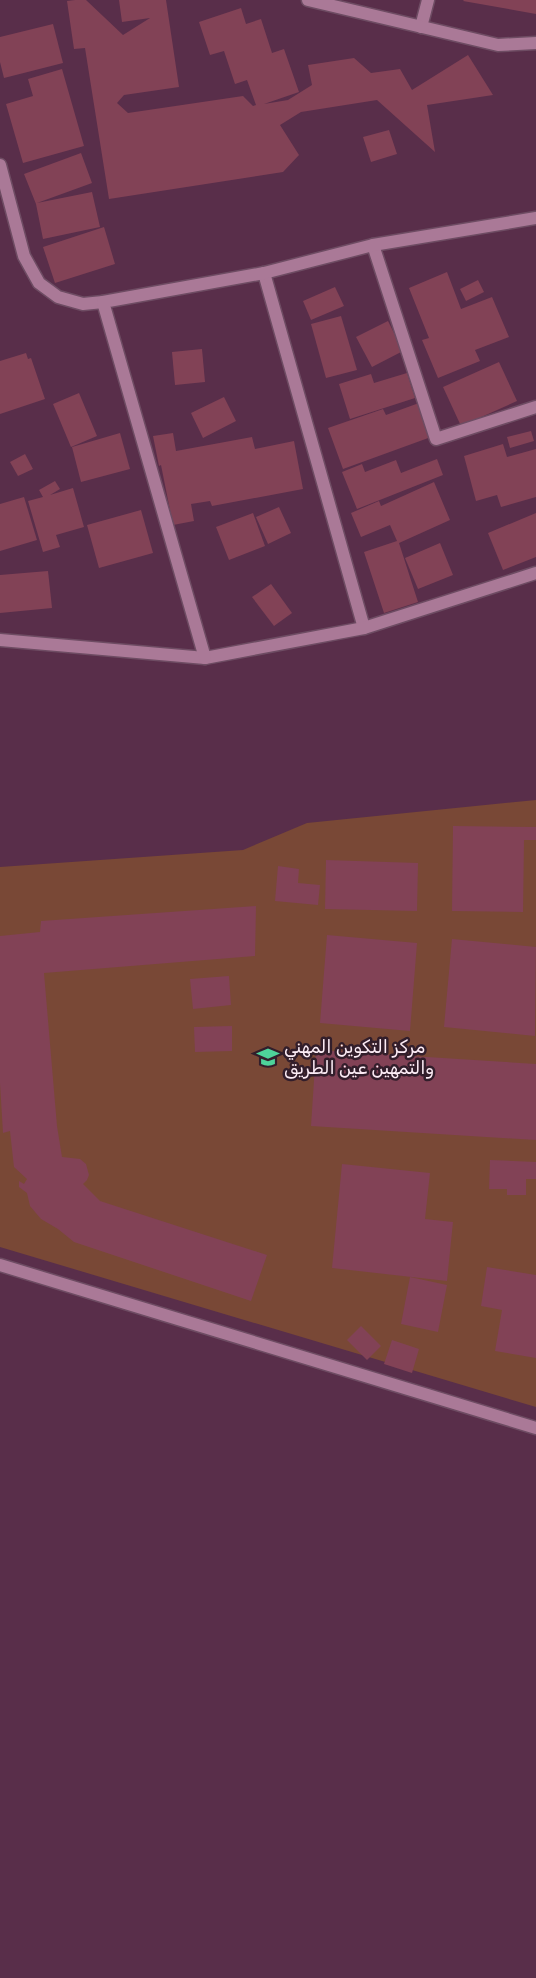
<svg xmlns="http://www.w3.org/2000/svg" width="536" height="1978" font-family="Rubik,Cairo,sans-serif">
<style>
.green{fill:#794836}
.building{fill:#824256}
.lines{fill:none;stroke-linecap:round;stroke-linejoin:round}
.minor-casing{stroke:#6e4c63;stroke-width:15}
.tertiary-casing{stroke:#6e4c63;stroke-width:15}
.minor{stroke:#aa7997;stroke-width:12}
.tertiary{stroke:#aa7997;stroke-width:12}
.labels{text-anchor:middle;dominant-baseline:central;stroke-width:5;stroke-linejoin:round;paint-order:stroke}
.poi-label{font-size:18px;fill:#fcecf5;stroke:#321e2b;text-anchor:start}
</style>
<rect width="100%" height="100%" fill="#592e4a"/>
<polygon class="green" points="536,800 536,1407 0,1247 0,867 243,850 307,823"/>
<g class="building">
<polygon points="75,0 86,0 123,35 150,18 122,22 119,0 166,0 179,87 124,95 117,103 128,113 243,96 253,106 256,105 247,80 235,84 224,51 210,55 199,22 241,8 246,24 261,19 272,53 284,49 299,92 264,104 288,100 312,85 308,65 354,58 371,73 400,69 412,90 468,55 493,95 427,105 435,152 377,100 301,112 280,125 299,155 283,172 109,199 85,48 74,49 67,1"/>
<polygon points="464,0 536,0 536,14 463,1"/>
<polygon points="53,24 63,63 4,78 0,62 0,37"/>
<polygon points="62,69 84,146 23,163 6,104 33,96 28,79"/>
<polygon points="389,130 397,154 371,162 363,137"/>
<polygon points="81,153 92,183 37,203 92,192 100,227 43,239 36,204 24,174"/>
<polygon points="104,227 115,264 55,283 43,247"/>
<polygon points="447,272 461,309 492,297 509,337 475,350 480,361 438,378 422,340 429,338 409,288"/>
<polygon points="478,280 484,292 466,301 460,289"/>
<polygon points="335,287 344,306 311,320 303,301"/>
<polygon points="341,316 357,370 326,378 311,324"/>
<polygon points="388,321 403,351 372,367 356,337"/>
<polygon points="202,349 205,382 175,385 172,352"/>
<polygon points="26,353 28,359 31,358 45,399 0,414 0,361"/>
<polygon points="499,362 517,401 461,426 443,387"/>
<polygon points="407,373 415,398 350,419 339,384 371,374 374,383"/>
<polygon points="79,393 97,436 71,447 53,404"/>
<polygon points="224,397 236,421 203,438 191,413"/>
<polygon points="419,403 431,437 343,469 328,428 383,409 386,415"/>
<polygon points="531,431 534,441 510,448 507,437"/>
<polygon points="120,433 130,469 81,482 72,447"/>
<polygon points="173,433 176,451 252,437 255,449 294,441 303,489 212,506 210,501 191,504 194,521 173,525 161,465 159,466 153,436"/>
<polygon points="503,444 507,457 536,449 536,497 501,507 497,495 476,501 464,456"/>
<polygon points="25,454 33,469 18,476 10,462"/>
<polygon points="437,459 443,475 357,509 342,472 362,464 365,472 396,460 401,473"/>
<polygon points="55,481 60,489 50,495 73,488 84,527 56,535 60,547 43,552 28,501 43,497 39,490"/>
<polygon points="434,482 450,520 399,543 418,602 384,613 364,552 397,541 390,525 361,537 351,513 379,501 381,506"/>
<polygon points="24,497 37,540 0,551 0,504"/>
<polygon points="279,507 291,533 268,544 256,517"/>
<polygon points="141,510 153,553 99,568 87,525"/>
<polygon points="253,513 265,546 229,560 216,527"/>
<polygon points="536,513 536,557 503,570 488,533"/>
<polygon points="440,543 453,575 418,589 405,558"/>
<polygon points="48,571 52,608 0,613 0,575"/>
<polygon points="271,584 292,613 274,626 252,597"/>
<polygon points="453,826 536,827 536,840 524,840 523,912 452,911"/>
<polygon points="326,860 418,863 417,911 325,909"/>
<polygon points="278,866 299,869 298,883 320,885 318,905 275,901"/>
<polygon points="256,906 255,956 44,973 57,1126 62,1157 80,1159 86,1164 89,1175 87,1180 83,1184 100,1201 267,1255 251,1301 74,1242 58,1229 41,1219 30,1206 27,1193 19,1187 19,1181 24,1184 27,1179 14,1167 10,1131 3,1133 0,1083 0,936 40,932 41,921"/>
<polygon points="327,935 417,943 410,1031 320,1023"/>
<polygon points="452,939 536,947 535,1036 444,1027"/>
<polygon points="229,976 231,1005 193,1009 190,979"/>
<polygon points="232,1026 232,1051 195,1052 194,1027"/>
<polygon points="316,1050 536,1064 536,1140 311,1126"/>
<polygon points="490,1160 536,1162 536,1179 526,1179 526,1195 507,1195 507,1189 489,1189"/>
<polygon points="342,1164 430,1173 425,1219 453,1222 447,1281 332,1268"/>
<polygon points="487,1267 536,1275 536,1358 495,1351 502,1310 481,1306"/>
<polygon points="410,1277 447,1285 438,1332 401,1324"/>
<polygon points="361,1326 381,1346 367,1360 347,1340"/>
<polygon points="392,1340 419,1349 412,1373 384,1364"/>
</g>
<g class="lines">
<g class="minor-casing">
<g id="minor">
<polyline points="421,27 428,0"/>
<polyline points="0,165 24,256 39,283 58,297 83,304 103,302"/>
<polyline points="373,245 436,439 536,407"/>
<polyline points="264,273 364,628"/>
<polyline points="0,640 205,658 364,628 536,573"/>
<polyline points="205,658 103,302 264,273 373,245 536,218"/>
<polyline points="0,1265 536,1428"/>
</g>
</g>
<g class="tertiary-casing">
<polyline id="tertiary" points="308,0 498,45 536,43"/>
</g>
<use href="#minor" class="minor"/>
<use href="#tertiary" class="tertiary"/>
</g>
<defs>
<g id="school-bare" transform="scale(1.725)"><path d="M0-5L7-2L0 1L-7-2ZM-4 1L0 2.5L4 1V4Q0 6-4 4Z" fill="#4ed39a" stroke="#321e2b" stroke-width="2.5" paint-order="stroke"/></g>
</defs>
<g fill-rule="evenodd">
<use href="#school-bare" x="268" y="1057"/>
</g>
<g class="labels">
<g class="poi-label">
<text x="284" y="1047">مركز التكوين المهني<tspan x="284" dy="21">والتمهين عين الطريق</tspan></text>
</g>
</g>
</svg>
